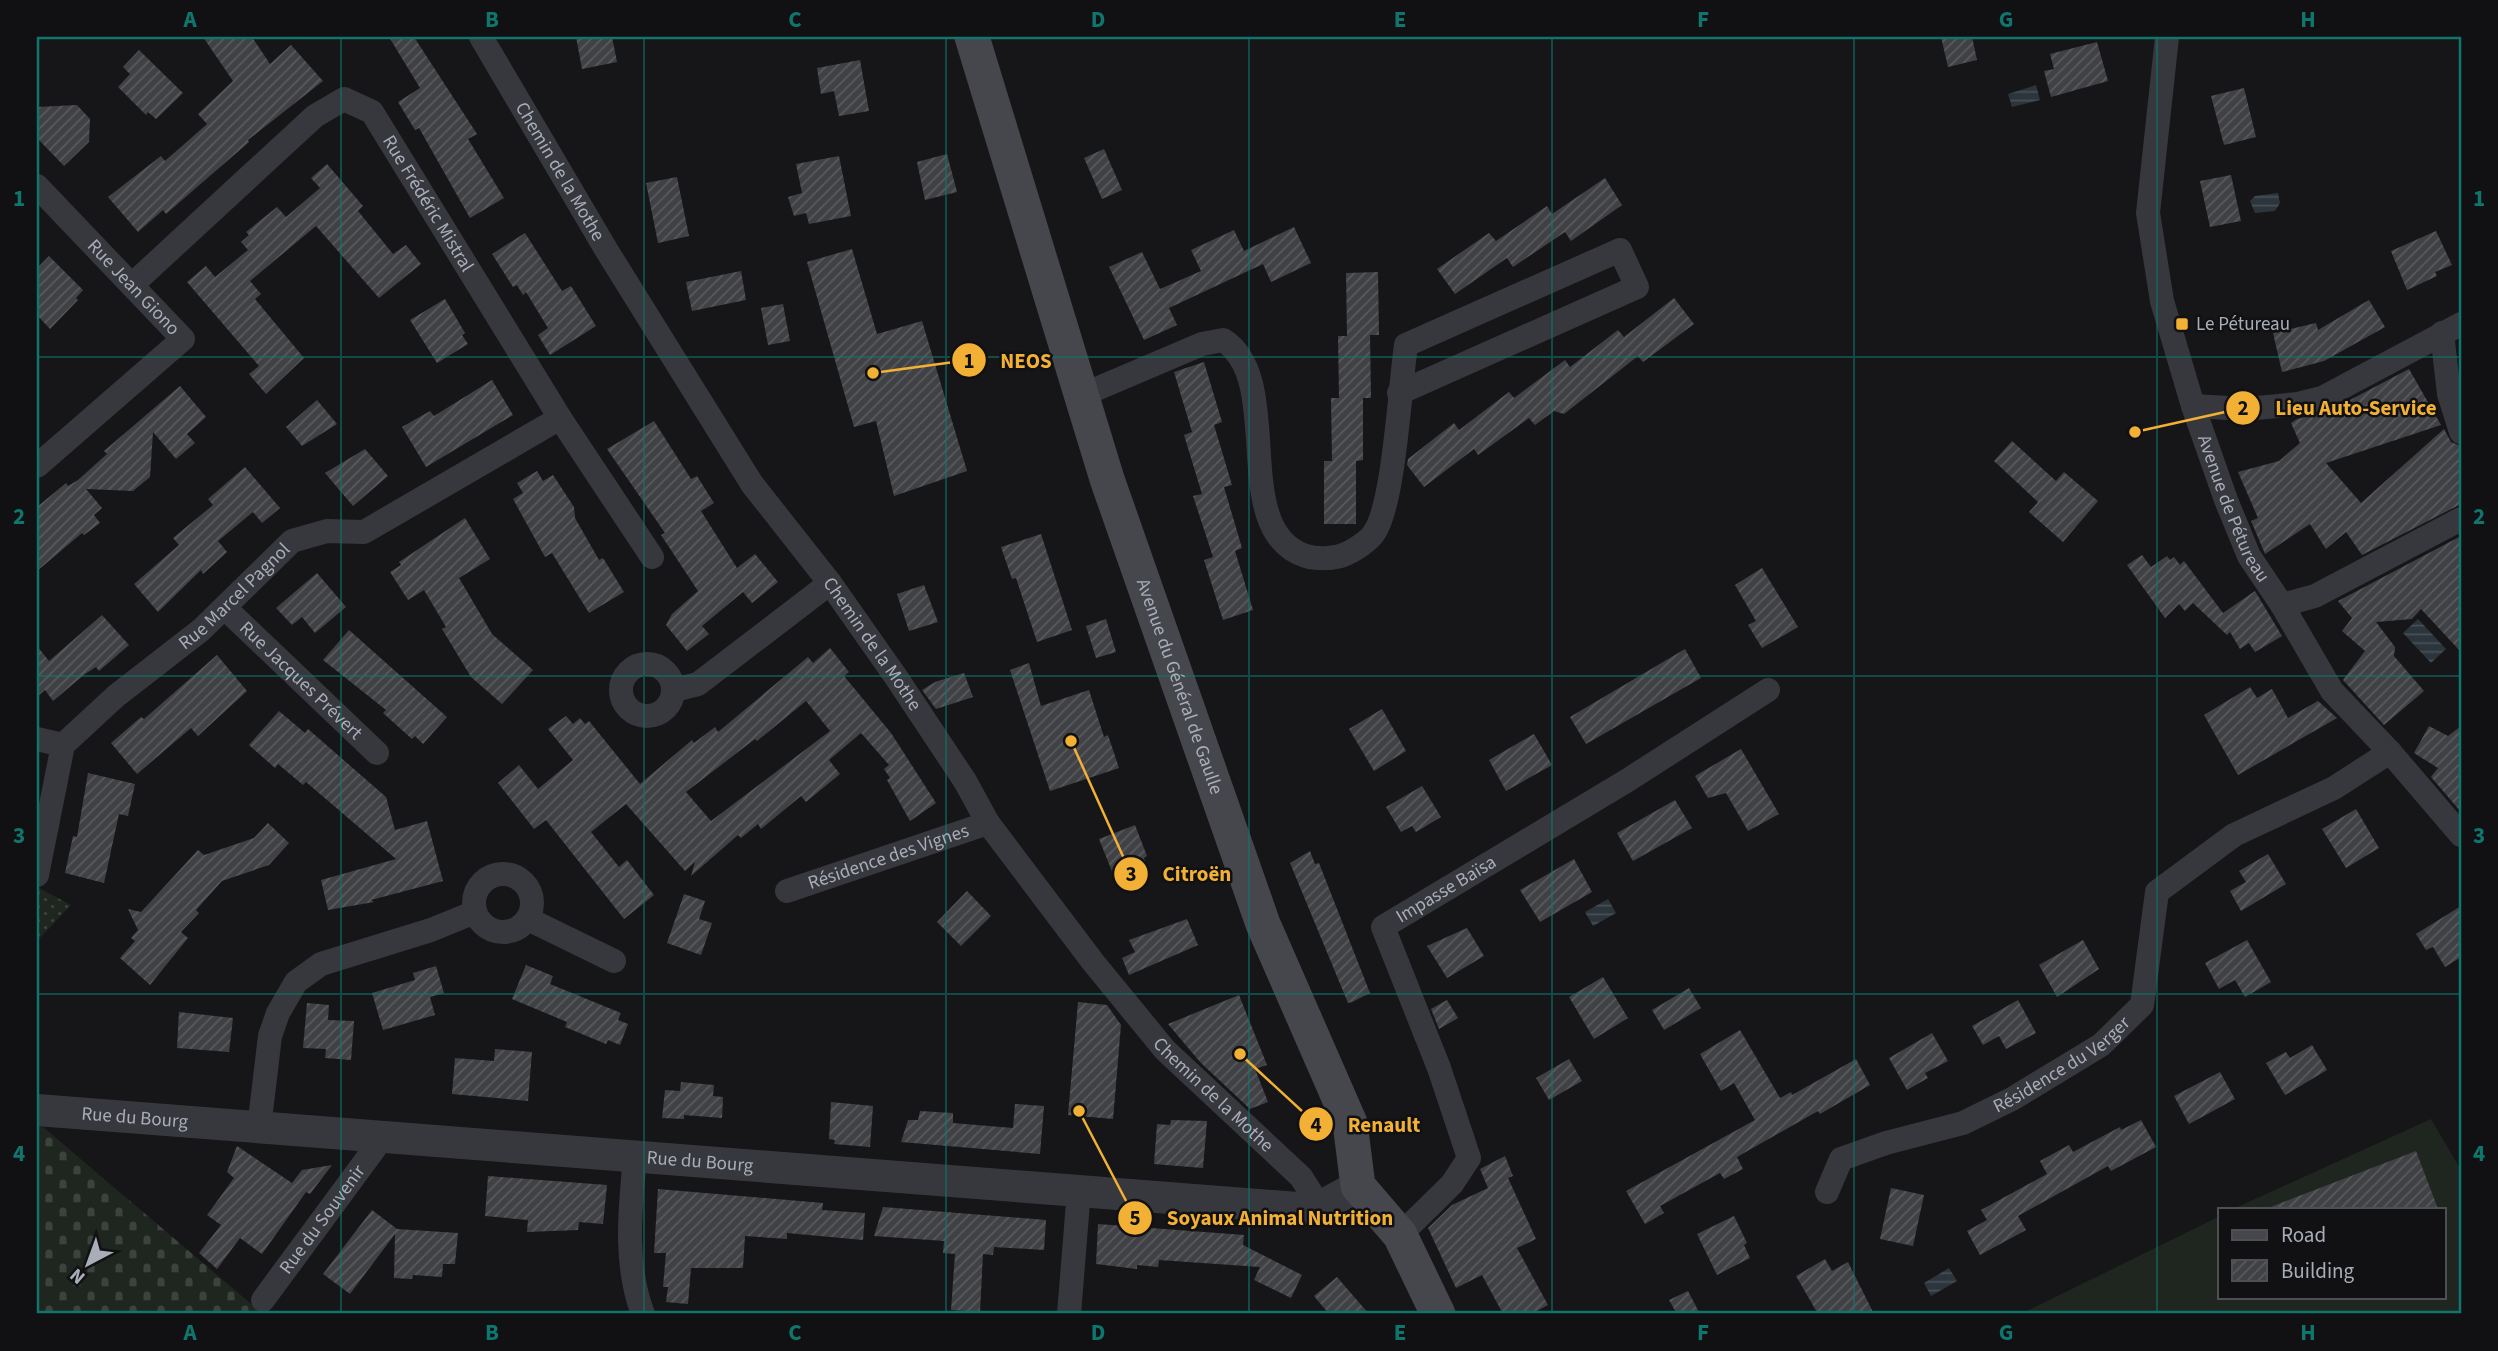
<svg xmlns="http://www.w3.org/2000/svg" width="2498" height="1351" font-family="'Source Sans 3',sans-serif">
<style>
.cemetery{fill:url(#cemetery-stones)}
.park{fill:url(#park-dots)}
.pitch{fill:#1e261f}
.water{fill:url(#water-rules)}
.building{fill:url(#building-hatch);fill-rule:evenodd}
.lines{fill:none;stroke-linecap:round;stroke-linejoin:round}
.minor{stroke:#37383d;stroke-width:24}
.tertiary{stroke:#37383d;stroke-width:32}
.secondary{stroke:#45474d;stroke-width:35}
.grid{fill:none;stroke:#0f766e;stroke-width:2;stroke-opacity:0.55}
.poi-dot{fill:#f2b134;stroke:#111113;stroke-width:2.5}
.labels{text-anchor:middle;dominant-baseline:central;stroke-width:5;stroke-linejoin:round;paint-order:stroke}
.street-label{font-size:19px;fill:#a8adb8;stroke:#111113}
.poi-label{font-size:19px;fill:#a8adb8;stroke:#111113;text-anchor:start}
.leader{fill:none;stroke:#f2b134;stroke-width:2.5}
.callout-dot{fill:#f2b134;stroke:#111113;stroke-width:2.5}
.mark-label{font-size:21px;text-anchor:middle;font-weight:bold;fill:#111}
.callout-label{font-size:21px;text-anchor:middle;font-weight:bold;fill:#f2b134;stroke:#111113;stroke-width:5;stroke-linejoin:round;paint-order:stroke}
.neatline{fill:none;stroke:#0f766e;stroke-width:2.5}
.grid-label{font-size:23px;text-anchor:middle;font-weight:bold;fill:#0f766e}
</style>
<defs>
<pattern id="cemetery-stones" width="16" height="16" patternUnits="userSpaceOnUse" patternTransform="scale(1.75)"><rect width="16" height="16" fill="#1e261f"/><path d="M2 7V4a2 2 0 0 1 4 0v3zM10 15v-3a2 2 0 0 1 4 0v3z" fill="#3c433d"/></pattern>
<pattern id="park-dots" width="8" height="8" patternUnits="userSpaceOnUse" patternTransform="scale(1.75)"><rect width="8" height="8" fill="#1e261f"/><path d="M2 2h.1M6 6h.1" fill="none" stroke="#3c433d" stroke-width="1.8" stroke-linecap="round"/></pattern>
<pattern id="water-rules" width="6" height="5" patternUnits="userSpaceOnUse" patternTransform="scale(1.75)"><rect width="6" height="5" fill="#2c353c"/><path d="M0 2.5h6" fill="none" stroke="#485056"/></pattern>
<pattern id="building-hatch" width="6" height="6" patternUnits="userSpaceOnUse" patternTransform="scale(1.75)"><rect width="6" height="6" fill="#404145"/><path d="M-1 1l2-2M0 6l6-6M5 7l2-2" fill="none" stroke="#595a5e"/></pattern>
</defs>
<rect width="100%" height="100%" fill="#161618"/>
<polygon class="cemetery" points="37,1126 43,1127 263,1314 37,1314"/>
<polygon class="park" points="37,887 71,905 37,941"/>
<polygon class="pitch" points="2431,1119 2461,1170 2461,1314 2021,1314 2220,1216 2220,1297 2444,1297 2444,1209 2233,1209"/>
<g class="water">
<polygon points="2036,85 2040,100 2012,107 2008,94"/>
<polygon points="2278,193 2280,203 2275,211 2255,213 2250,201 2255,196"/>
<polygon points="2418,619 2446,649 2431,663 2403,633"/>
<polygon points="1608,899 1616,913 1593,926 1585,912"/>
<polygon points="1949,1268 1957,1281 1931,1296 1924,1283"/>
</g>
<g class="building">
<polygon points="203,37 252,37 270,64 291,45 323,81 248,140 249,142 166,214 163,210 138,232 108,197 161,156 165,161 207,124 198,114 233,81"/>
<polygon points="389,37 414,37 477,134 468,139 504,198 470,218 419,128 415,130 398,102 420,88"/>
<polygon points="576,37 612,37 617,62 582,69"/>
<polygon points="1941,37 1972,37 1977,60 1948,67"/>
<polygon points="2097,42 2108,81 2051,97 2044,71 2054,69 2050,54"/>
<polygon points="139,50 183,93 156,119 148,112 146,115 118,87 130,74 123,67"/>
<polygon points="860,60 869,111 839,116 834,91 821,94 817,68"/>
<polygon points="2244,88 2256,137 2224,145 2211,96"/>
<polygon points="77,105 90,119 89,142 64,166 37,138 37,107"/>
<polygon points="1104,149 1122,190 1102,199 1084,158"/>
<polygon points="947,154 957,192 925,200 917,162"/>
<polygon points="839,156 851,216 809,224 806,213 794,216 788,197 802,193 796,164"/>
<polygon points="327,164 363,206 358,211 393,254 406,245 421,264 379,298 316,226 250,281 261,294 255,299 304,358 266,394 249,374 259,366 187,282 206,266 215,277 248,250 241,242 249,235 246,232 277,207 286,217 320,188 311,178"/>
<polygon points="2231,175 2241,221 2210,227 2200,181"/>
<polygon points="677,177 689,236 658,243 646,183"/>
<polygon points="1605,178 1622,205 1571,241 1565,232 1513,267 1507,258 1455,294 1437,269 1489,233 1496,241 1547,206 1552,214"/>
<polygon points="1294,227 1311,263 1271,282 1263,264 1169,308 1177,325 1144,340 1109,267 1142,252 1160,289 1201,271 1191,250 1234,230 1244,251"/>
<polygon points="2436,231 2452,265 2435,272 2437,276 2407,290 2391,251"/>
<polygon points="525,233 562,291 571,286 596,326 550,355 538,335 548,328 526,292 523,295 517,285 513,287 492,254"/>
<polygon points="852,249 877,334 922,321 967,471 894,496 876,421 854,427 807,262"/>
<polygon points="49,256 83,290 76,298 78,300 50,329 37,315 37,268"/>
<polygon points="741,271 746,300 692,311 686,282"/>
<polygon points="1378,272 1379,335 1370,335 1371,398 1363,398 1363,460 1356,461 1356,524 1324,524 1324,461 1332,461 1331,398 1339,398 1338,336 1347,336 1346,273"/>
<polygon points="1674,298 1694,324 1643,362 1638,356 1564,414 1554,411 1535,425 1529,418 1478,455 1474,449 1424,487 1407,465 1408,459 1454,423 1459,430 1509,392 1514,398 1565,360 1570,367 1618,330 1624,337"/>
<polygon points="445,299 465,333 462,335 468,344 437,363 410,320"/>
<polygon points="2369,300 2385,327 2324,361 2282,372 2273,333 2316,323 2318,330"/>
<polygon points="783,304 790,341 768,345 761,308"/>
<polygon points="1204,362 1222,422 1214,425 1232,485 1224,487 1242,548 1235,551 1253,610 1223,620 1204,560 1213,557 1193,496 1202,494 1184,435 1192,432 1174,372"/>
<polygon points="2409,369 2441,425 2326,463 2361,503 2444,429 2451,442 2461,446 2461,504 2362,555 2346,532 2326,549 2310,524 2265,554 2251,521 2258,518 2238,472 2279,461 2300,443 2291,423 2297,419 2329,411"/>
<polygon points="492,380 513,415 426,467 402,427 430,411 434,416"/>
<polygon points="180,386 206,417 187,434 195,443 176,459 153,432 150,477 133,491 86,489 102,508 94,515 100,523 84,535 82,533 37,571 37,507 66,483 68,486 78,480 107,454 104,451"/>
<polygon points="317,400 337,424 302,446 286,427"/>
<polygon points="654,421 691,479 697,476 714,503 701,511 737,568 755,554 778,582 752,603 743,592 702,626 709,634 687,651 666,625 672,614 698,591 661,535 665,533 607,449"/>
<polygon points="2012,441 2056,481 2064,472 2098,501 2063,542 2029,512 2038,502 1994,461"/>
<polygon points="365,449 388,476 353,506 325,473"/>
<polygon points="245,467 280,508 262,523 253,512 218,541 227,552 203,574 201,570 158,612 134,584 179,545 173,538 213,505 208,499"/>
<polygon points="537,471 543,481 553,475 574,507 575,518 599,560 603,558 624,592 589,613 552,553 545,557 513,499 523,493 517,483"/>
<polygon points="465,518 490,559 459,578 492,634 533,670 502,704 471,677 442,629 446,627 424,590 408,600 390,572 401,565 399,562"/>
<polygon points="1041,534 1072,630 1037,642 1016,578 1012,579 1001,547"/>
<polygon points="2461,536 2461,652 2421,609 2412,619 2376,622 2395,647 2394,656 2424,691 2384,725 2343,680 2365,651 2342,631 2352,618 2338,601"/>
<polygon points="2142,555 2151,567 2167,556 2170,560 2174,557 2180,565 2184,561 2223,613 2255,591 2282,636 2255,652 2249,643 2240,649 2230,632 2227,635 2193,603 2185,611 2179,604 2165,618 2127,565"/>
<polygon points="1762,568 1798,627 1762,648 1748,625 1756,621 1735,585"/>
<polygon points="317,573 346,607 315,633 302,617 292,625 276,608"/>
<polygon points="924,585 938,622 909,631 897,594"/>
<polygon points="102,615 129,645 99,671 96,667 85,674 53,701 45,690 37,697 37,646 49,661"/>
<polygon points="1106,619 1116,652 1096,658 1086,626"/>
<polygon points="349,630 447,717 423,744 415,736 412,739 383,713 386,710 323,660"/>
<path d="M830,648l19,24 -5,4 47,57 45,70 -26,18 -23,-41 3,-2 -6,-9 5,-4 -28,-32 -32,27 11,14 -34,28 -5,-6 -40,33 -3,-5 -17,14 -3,-3 -47,41 4,-14 -10,9 -59,-67 -35,28 28,35 8,-7 27,35 -30,24 -78,-99 -12,9 -36,-46 21,-18 19,24 35,-29 -25,-31 18,-13 7,8 7,-6 5,6 4,-3 51,63 52,-44 2,3 21,-16 3,5 90,-75 5,6zM806,701l24,30 -119,90 -25,-29 69,-53 2,2z"/>
<polygon points="1685,649 1701,678 1586,744 1570,717"/>
<polygon points="217,655 247,691 198,736 191,728 137,774 111,743 141,717 144,719"/>
<polygon points="1029,663 1041,706 1089,690 1104,737 1108,735 1119,768 1050,791 1010,670"/>
<polygon points="964,673 973,697 936,709 922,690 935,682"/>
<polygon points="2250,687 2257,698 2272,689 2288,718 2318,701 2337,718 2238,775 2204,715"/>
<polygon points="1382,709 1406,751 1374,771 1349,729"/>
<polygon points="279,711 305,733 308,729 386,797 395,830 427,821 443,881 371,900 374,902 328,910 321,880 396,859 306,782 303,785 278,764 275,768 249,745"/>
<polygon points="2429,726 2448,736 2461,726 2461,812 2431,777 2438,768 2414,753"/>
<polygon points="1534,734 1552,765 1506,791 1489,760"/>
<polygon points="1741,749 1779,814 1748,831 1726,793 1708,798 1695,776"/>
<polygon points="88,773 135,784 128,816 119,814 104,883 65,873 73,836 77,837"/>
<polygon points="1422,786 1441,817 1416,832 1412,826 1401,832 1386,807"/>
<polygon points="1675,800 1692,828 1633,861 1617,833"/>
<polygon points="2356,809 2379,848 2346,868 2322,829"/>
<polygon points="268,823 289,843 269,865 222,881 196,910 199,913 181,932 188,938 150,985 120,958 135,941 131,938 138,930 128,909 141,912 198,850 204,855 254,838"/>
<polygon points="1135,825 1147,856 1144,858 1148,872 1117,884 1099,839"/>
<polygon points="1310,851 1315,864 1319,863 1370,993 1352,1002 1348,1003 1290,863"/>
<polygon points="2268,854 2286,884 2241,911 2230,891 2246,882 2239,871"/>
<polygon points="1574,859 1592,892 1540,922 1520,890"/>
<polygon points="967,891 991,916 961,946 937,922"/>
<polygon points="684,894 705,901 699,919 712,923 701,955 667,943"/>
<polygon points="2461,906 2461,957 2445,967 2433,947 2426,950 2416,934"/>
<polygon points="1187,919 1198,945 1129,975 1122,958 1135,952 1129,940"/>
<polygon points="1467,928 1484,956 1447,978 1427,946"/>
<polygon points="2083,940 2099,969 2057,997 2039,965"/>
<polygon points="2247,940 2271,982 2245,997 2235,980 2219,989 2205,963"/>
<polygon points="526,965 553,976 550,984 621,1013 618,1020 628,1024 620,1045 608,1040 606,1044 565,1027 567,1022 512,999"/>
<polygon points="436,966 444,993 430,997 435,1015 383,1030 372,993 415,980 413,973"/>
<polygon points="1603,977 1628,1018 1594,1039 1569,997"/>
<polygon points="1689,988 1701,1008 1664,1030 1652,1010"/>
<polygon points="1239,995 1267,1065 1255,1069 1268,1102 1250,1109 1200,1062 1168,1024"/>
<polygon points="1447,1000 1458,1018 1439,1029 1431,1009"/>
<polygon points="2018,1000 2036,1033 2006,1049 1999,1036 1983,1045 1972,1026"/>
<polygon points="1078,1002 1107,1005 1121,1025 1113,1119 1068,1115"/>
<polygon points="307,1003 329,1005 328,1020 354,1021 351,1060 325,1058 326,1049 303,1048"/>
<polygon points="179,1012 233,1018 229,1052 177,1048"/>
<polygon points="1740,1030 1780,1098 1791,1092 1792,1095 1856,1059 1870,1085 1820,1114 1818,1111 1737,1157 1743,1169 1724,1179 1720,1173 1660,1206 1664,1213 1645,1224 1626,1191 1755,1120 1734,1083 1721,1091 1700,1054"/>
<polygon points="1932,1033 1948,1061 1925,1073 1928,1078 1907,1090 1889,1058"/>
<polygon points="2312,1045 2327,1070 2285,1095 2266,1063 2286,1052 2290,1058"/>
<polygon points="495,1049 532,1052 528,1101 452,1094 455,1058 494,1061"/>
<polygon points="1569,1059 1582,1081 1549,1100 1536,1078"/>
<polygon points="2220,1072 2235,1099 2189,1124 2174,1096"/>
<polygon points="681,1082 714,1085 713,1096 723,1097 722,1118 684,1115 684,1119 662,1118 665,1090 680,1091"/>
<polygon points="831,1102 873,1106 870,1147 834,1144 835,1140 829,1139"/>
<polygon points="1015,1104 1044,1106 1040,1154 901,1142 908,1120 918,1120 920,1111 953,1113 953,1123 1013,1128"/>
<polygon points="1171,1120 1207,1121 1203,1168 1154,1164 1157,1124 1170,1125"/>
<polygon points="2141,1120 2156,1147 2111,1171 2108,1166 2018,1216 2026,1230 1980,1255 1967,1231 1987,1220 1981,1210 2047,1174 2040,1161 2069,1145 2073,1152 2120,1127 2121,1130"/>
<polygon points="237,1146 292,1183 302,1170 332,1165 310,1194 306,1192 262,1254 240,1238 217,1269 199,1253 221,1225 207,1215 234,1178 227,1172"/>
<polygon points="2416,1151 2438,1209 2268,1209 2268,1208"/>
<polygon points="1505,1156 1513,1176 1508,1178 1536,1239 1517,1248 1548,1305 1531,1314 1503,1314 1482,1275 1456,1288 1428,1228 1452,1205 1488,1188 1480,1169"/>
<polygon points="488,1176 607,1185 603,1224 579,1222 578,1230 527,1232 528,1220 485,1216"/>
<polygon points="1891,1188 1924,1195 1913,1246 1880,1239"/>
<polygon points="658,1189 823,1203 822,1210 865,1213 863,1240 787,1233 787,1239 745,1236 743,1268 691,1268 688,1304 666,1302 668,1287 663,1287 666,1253 654,1253"/>
<polygon points="883,1207 1046,1220 1044,1250 994,1247 993,1255 983,1254 980,1312 951,1310 955,1254 943,1253 944,1241 874,1236"/>
<polygon points="372,1210 397,1229 458,1233 455,1264 443,1264 442,1277 413,1275 412,1279 394,1278 395,1234 350,1294 323,1274"/>
<polygon points="1734,1216 1747,1243 1744,1245 1750,1258 1717,1275 1697,1234"/>
<polygon points="1098,1224 1244,1235 1243,1245 1302,1275 1291,1298 1254,1280 1260,1267 1159,1260 1158,1267 1137,1265 1137,1269 1096,1264"/>
<polygon points="1825,1259 1832,1271 1848,1262 1874,1314 1818,1314 1796,1276"/>
<polygon points="1337,1277 1369,1314 1329,1314 1314,1296"/>
<polygon points="1688,1291 1700,1314 1677,1314 1669,1300"/>
</g>
<g class="lines">
<g class="minor">
<path id="s1" d="M481,37l126,214 145,233 78,99 66,94 69,104 23,42 105,139 72,88 136,127 19,30"/>
<path id="s2" d="M2167,37l-19,176 14,88 31,105 33,94 23,56 33,49 50,86 58,61 71,83"/>
<path id="s3" d="M37,186l146,153 -146,127"/>
<path id="s4" d="M134,283l181,-167 29,-17 28,13 188,306 92,139"/>
<polyline points="2442,333 2449,394 2461,432"/>
<path d="M1080,396l122,-52 21,-4c64,40 4,191 83,216 10,3 27,3 37,-1 9,-3 26,-14 31,-22 20,-28 26,-147 32,-188l214,-95 17,37 -238,106"/>
<polyline points="2193,406 2246,409 2298,404 2322,398 2461,324"/>
<polyline points="2282,605 2315,596 2461,519"/>
<path id="s5" d="M225,608l152,145"/>
<circle cx="647" cy="690" r="26"/>
<polyline points="674,690 698,684 830,583"/>
<path id="s6" d="M37,739l26,6 53,-49 85,-66 91,-89 35,-10 37,1 196,-114"/>
<circle cx="503" cy="903" r="29"/>
<polyline points="37,875 63,745"/>
<path id="s7" d="M787,891l201,-68"/>
<polyline points="528,919 614,961"/>
<polyline points="259,1128 270,1036 278,1013 296,982 321,964 431,930 475,912"/>
<path d="M635,1157c-5,53 -11,107 8,157"/>
<path id="s8" d="M1827,1192l14,-33 45,-16 77,-20 49,-24 89,-54 41,-40 15,-113 77,-57 100,-47 56,-36"/>
<path id="s9" d="M1400,1235l52,-51 17,-26 -30,-90 -56,-141 245,-147 140,-90"/>
<path id="s10" d="M263,1300l112,-152 4,-11"/>
<polyline points="1069,1314 1079,1190"/>
</g>
<path class="tertiary" id="s11" d="M37,1110l1261,98 22,-1 38,-21"/>
<path class="secondary" id="s12" d="M972,37l135,442 156,445 87,199 8,63 42,49 38,79"/>
</g>
<path class="grid" d="M341,37v1277M644,37v1277M946,37v1277M1249,37v1277M1552,37v1277M1854,37v1277M2157,37v1277M37,357h2424M37,676h2424M37,994h2424"/>
<rect class="poi-dot" x="2175" y="317" width="14" height="14" rx="3.5"/>
<g class="labels">
<g class="street-label">
<text stroke="none"><textPath href="#s1" startOffset="156">Chemin de la Mothe</textPath></text>
<text stroke="none"><textPath href="#s4" startOffset="418">Rue Frédéric Mistral</textPath></text>
<text stroke="none"><textPath href="#s3" startOffset="140">Rue Jean Giono</textPath></text>
<text stroke="none"><textPath href="#s2" startOffset="486">Avenue de Pétureau</textPath></text>
<text stroke="none"><textPath href="#s6" startOffset="254">Rue Marcel Pagnol</textPath></text>
<text stroke="none"><textPath href="#s1" startOffset="723">Chemin de la Mothe</textPath></text>
<text stroke="none"><textPath href="#s5" startOffset="105">Rue Jacques Prévert</textPath></text>
<text stroke="none"><textPath href="#s12" startOffset="682">Avenue du Général de Gaulle</textPath></text>
<text stroke="none"><textPath href="#s7" startOffset="107">Résidence des Vignes</textPath></text>
<text stroke="none"><textPath href="#s9" startOffset="424">Impasse Baïsa</textPath></text>
<text stroke="none"><textPath href="#s8" startOffset="278">Résidence du Verger</textPath></text>
<text stroke="none"><textPath href="#s1" startOffset="1290">Chemin de la Mothe</textPath></text>
<text stroke="none"><textPath href="#s11" startOffset="98">Rue du Bourg</textPath></text>
<text stroke="none"><textPath href="#s11" startOffset="665">Rue du Bourg</textPath></text>
<text stroke="none"><textPath href="#s10" startOffset="100">Rue du Souvenir</textPath></text>
</g>
<g class="poi-label">
<text x="2196" y="324">Le Pétureau</text>
</g>
</g>
<path class="leader" d="M873 373L969 360M2135 432L2243 408M1071 741L1131 874M1240 1054L1316 1124M1079 1111L1135 1218"/>
<g class="callout-dot">
<circle cx="873" cy="373" r="7"/>
<circle cx="2135" cy="432" r="7"/>
<circle cx="1071" cy="741" r="7"/>
<circle cx="1240" cy="1054" r="7"/>
<circle cx="1079" cy="1111" r="7"/>
<circle cx="969" cy="360" r="18"/>
<circle cx="2243" cy="408" r="18"/>
<circle cx="1131" cy="874" r="18"/>
<circle cx="1316" cy="1124" r="18"/>
<circle cx="1135" cy="1218" r="18"/>
</g>
<g class="mark-label">
<text x="969" y="368">1</text>
<text x="2243" y="415">2</text>
<text x="1131" y="881">3</text>
<text x="1316" y="1132">4</text>
<text x="1135" y="1225">5</text>
</g>
<g class="callout-label">
<text x="1026" y="368">NEOS</text>
<text x="2356" y="415">Lieu Auto-Service</text>
<text x="1197" y="881">Citroën</text>
<text x="1384" y="1132">Renault</text>
<text x="1280" y="1225">Soyaux Animal Nutrition</text>
</g>
<rect width="2498" height="1351" fill="none" stroke="#111113" stroke-width="77"/>
<rect x="2218" y="1208" width="228" height="91" fill="#111113" stroke="#4d4f55" stroke-width="2"/>
<rect x="2232" y="1230" width="35" height="10" fill="#45474d" stroke="#4d4f55" stroke-width="2"/>
<text x="2281" y="1242" font-size="21" fill="#a8adb8">Road</text>
<rect x="2232" y="1260" width="35" height="21" fill="url(#building-hatch)" stroke="#4d4f55" stroke-width="2"/>
<text x="2281" y="1278" font-size="21" fill="#a8adb8">Building</text>
<g transform="translate(88 1264) rotate(221)" stroke="#111113" stroke-width="5" paint-order="stroke">
<path d="M0-5L12 26L0 18L-12 26Z" fill="#a8adb8"/>
<text y="-10" font-size="19" font-weight="bold" text-anchor="middle" fill="#a8adb8">N</text>
</g>
<rect x="38" y="38" width="2422" height="1274" class="neatline"/>
<g class="grid-label">
<text x="190" y="27">A</text>
<text x="492" y="27">B</text>
<text x="795" y="27">C</text>
<text x="1098" y="27">D</text>
<text x="1400" y="27">E</text>
<text x="1703" y="27">F</text>
<text x="2006" y="27">G</text>
<text x="2308" y="27">H</text>
<text x="19" y="206">1</text>
<text x="2479" y="206">1</text>
<text x="19" y="524">2</text>
<text x="2479" y="524">2</text>
<text x="19" y="843">3</text>
<text x="2479" y="843">3</text>
<text x="19" y="1161">4</text>
<text x="2479" y="1161">4</text>
<text x="190" y="1340">A</text>
<text x="492" y="1340">B</text>
<text x="795" y="1340">C</text>
<text x="1098" y="1340">D</text>
<text x="1400" y="1340">E</text>
<text x="1703" y="1340">F</text>
<text x="2006" y="1340">G</text>
<text x="2308" y="1340">H</text>
</g>
</svg>
